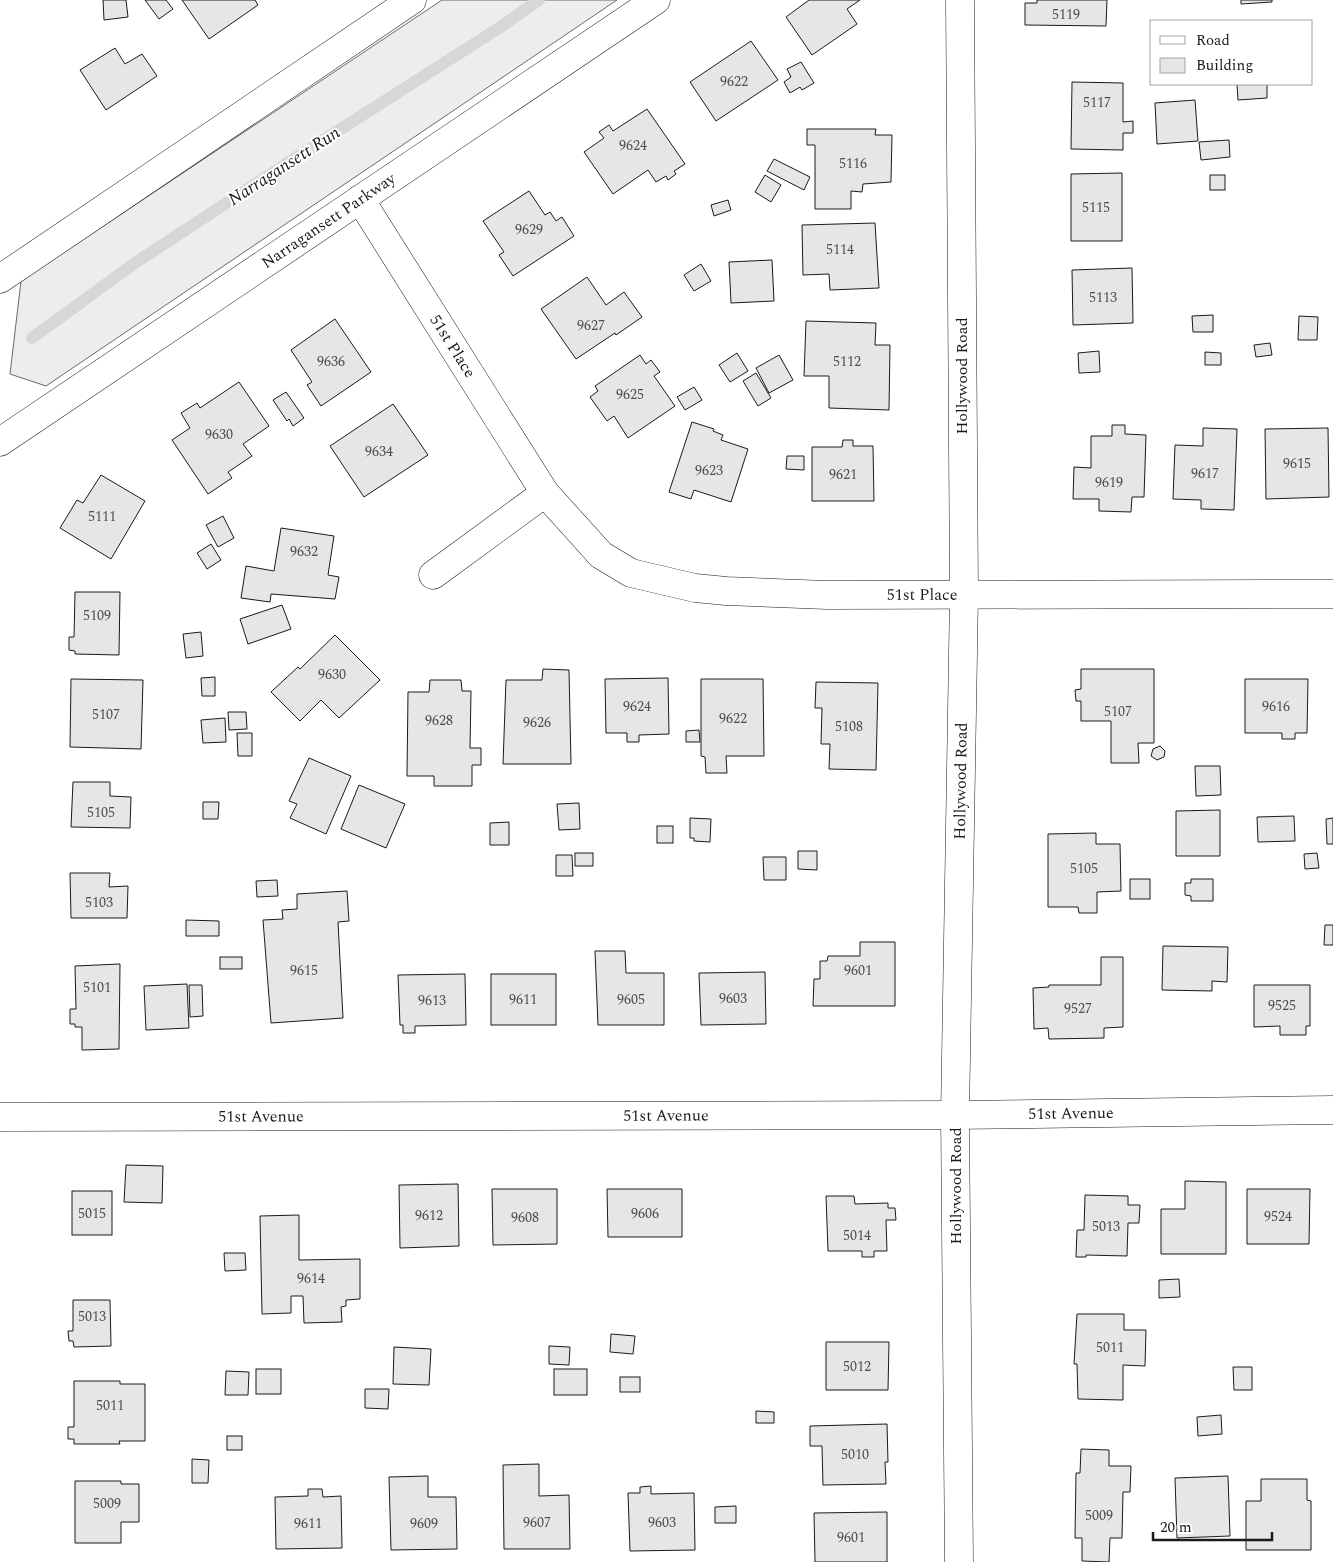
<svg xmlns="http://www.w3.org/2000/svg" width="1333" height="1562" font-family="Spectral,serif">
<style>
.built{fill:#ededed;stroke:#6a6a6a}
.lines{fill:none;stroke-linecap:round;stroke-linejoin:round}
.stream{stroke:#d7d7d7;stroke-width:12}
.building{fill:#e6e6e6;stroke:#1a1a1a}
.minor-casing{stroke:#1a1a1a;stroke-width:29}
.minor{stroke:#fff;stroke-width:28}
.labels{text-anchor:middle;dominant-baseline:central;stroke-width:4;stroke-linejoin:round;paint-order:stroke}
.number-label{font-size:14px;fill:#4d4d4d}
.street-label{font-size:16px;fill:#1a1a1a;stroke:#fff}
.water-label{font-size:18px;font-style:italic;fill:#1a1a1a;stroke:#fff}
</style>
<rect width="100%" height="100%" fill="#fff"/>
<polygon class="built" points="442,0 617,0 46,386 10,374 21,281"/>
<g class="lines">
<polyline class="stream" points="32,338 135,263 289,162 499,28 539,0"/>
</g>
<g class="building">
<polygon points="103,0 126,0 128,17 104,20"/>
<polygon points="145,0 166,0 173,9 159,19"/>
<polygon points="182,0 255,0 258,5 209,39"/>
<polygon points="809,0 860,0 847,9 857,24 812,55 786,17"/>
<polygon points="1037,0 1107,0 1106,26 1025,25 1025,3 1037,3"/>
<polygon points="1241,0 1272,0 1272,2 1241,4"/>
<polygon points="751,41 778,80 716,121 690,82"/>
<polygon points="115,48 125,64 142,54 157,76 106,110 80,70"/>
<polygon points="801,62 814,83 802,90 800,87 790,93 784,82 791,77 787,69"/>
<polygon points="1072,82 1123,83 1123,122 1133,121 1133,133 1123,133 1123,150 1071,149"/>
<polygon points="1237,84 1267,84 1267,98 1238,100"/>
<polygon points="1195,100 1198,141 1157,144 1155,103"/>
<polygon points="647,109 685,164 674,171 676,174 668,180 666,176 656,182 648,170 613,194 584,152 604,138 599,132 609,125 613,131"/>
<polygon points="807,129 876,129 875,135 892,135 891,182 863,184 862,192 851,191 851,209 815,209 815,145 807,145"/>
<polygon points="1229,140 1230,157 1201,160 1199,142"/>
<polygon points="774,159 810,177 804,190 767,171"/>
<polygon points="1122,173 1122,241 1071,241 1071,174"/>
<polygon points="765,175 781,185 771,202 755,192"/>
<rect x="1210" y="175" width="15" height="15"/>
<polygon points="529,191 545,215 550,212 556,221 562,217 574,236 513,276 499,255 504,252 483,221"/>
<polygon points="728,200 731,210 714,216 711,205"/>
<polygon points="875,223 879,288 830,290 829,274 803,275 802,225"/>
<polygon points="772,260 774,301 731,303 729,262"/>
<polygon points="701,264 711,281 694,291 684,275"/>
<polygon points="1132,268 1133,323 1073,325 1072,270"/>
<polygon points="587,277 606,305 624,292 642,317 616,335 615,333 576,359 541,309"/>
<polygon points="1213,315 1213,332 1193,332 1192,316"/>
<polygon points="1299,316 1318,317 1317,340 1298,340"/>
<polygon points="335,319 371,372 321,406 307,385 312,382 291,350"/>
<polygon points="806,321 876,323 875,345 890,345 889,410 829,408 829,376 804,376"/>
<polygon points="1270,343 1272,355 1256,357 1254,345"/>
<polygon points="1099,351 1100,372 1079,373 1078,353"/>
<polygon points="1205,352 1221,353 1221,365 1205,365"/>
<polygon points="737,353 748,371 730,382 719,365"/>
<polygon points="640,355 646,364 651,360 660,372 654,376 675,406 628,438 614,416 607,421 590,397 598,391 595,386"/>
<polygon points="779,355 793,380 769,393 756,368"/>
<polygon points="756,373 771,398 758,406 743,381"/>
<polygon points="239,382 269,426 243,444 252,456 228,472 232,478 208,494 172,440 190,428 181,413 197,403 200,408"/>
<polygon points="694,387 702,400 685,410 677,397"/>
<polygon points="286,392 304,418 293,426 289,419 287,421 273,400"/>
<polygon points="393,404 428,455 364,497 330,446"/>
<polygon points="692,422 714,429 713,431 723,435 721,440 748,449 731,502 694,490 691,499 669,492"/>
<polygon points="1112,425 1125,425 1125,434 1146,435 1144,497 1132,497 1131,512 1099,511 1099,499 1073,499 1074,467 1091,468 1091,436 1112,436"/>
<polygon points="1203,428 1237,429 1234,510 1201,509 1201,500 1173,499 1175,445 1203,446"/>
<polygon points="1328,428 1329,497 1266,499 1265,429"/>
<polygon points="843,440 853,440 853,446 873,446 874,501 812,501 812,447 842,447"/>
<polygon points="787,456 804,456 804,470 786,469"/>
<polygon points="101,475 145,501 111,559 60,528 77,500 83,503"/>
<polygon points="223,516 234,538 218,547 206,525"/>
<polygon points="281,528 334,536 328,575 339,577 335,599 271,594 270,602 241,598 246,566 274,571"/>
<polygon points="211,544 221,560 207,569 197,553"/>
<polygon points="75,592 120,592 119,655 75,654 75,651 69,650 69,637 74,637"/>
<polygon points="282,605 291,629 248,644 240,619"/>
<polygon points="201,632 203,656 186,658 183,634"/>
<polygon points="335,635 380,680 339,718 321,700 300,721 271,692 298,667 300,669"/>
<polygon points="543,669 569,670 571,764 503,764 506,680 542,680"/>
<polygon points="1081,669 1154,669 1154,743 1138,743 1139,763 1111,763 1111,721 1081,721 1081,701 1076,701 1075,690 1081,689"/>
<polygon points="215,677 215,696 202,696 201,678"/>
<polygon points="668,678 669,734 639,735 639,742 627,742 627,733 606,733 605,679"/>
<polygon points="71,679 143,680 141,749 70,747"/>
<polygon points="701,679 763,679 764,756 726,756 727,773 706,773 705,757 701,756"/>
<polygon points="1245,679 1308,679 1307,733 1295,733 1295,739 1282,739 1282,733 1245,733"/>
<polygon points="430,680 461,680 462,691 471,691 470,748 481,748 481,765 472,765 472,786 434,786 434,776 407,776 408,692 429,692"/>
<polygon points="816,682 878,683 876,770 829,769 830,744 821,744 822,708 815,708"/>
<polygon points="228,712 246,712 247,729 229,730"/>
<polygon points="225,718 226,742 203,743 201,720"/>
<polygon points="699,730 700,742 686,742 686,731"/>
<polygon points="237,733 252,733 252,756 238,756"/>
<polygon points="1160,746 1165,751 1164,757 1157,760 1151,756 1153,749"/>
<polygon points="309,758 351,776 326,834 290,818 297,804 289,801"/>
<polygon points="1195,766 1220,766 1221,795 1196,796"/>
<polygon points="73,782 110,782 110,796 131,797 130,828 71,827"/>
<polygon points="359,785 405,804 386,848 341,829"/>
<polygon points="203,802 219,802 218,819 203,819"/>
<polygon points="579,803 580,829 559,830 557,804"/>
<polygon points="1220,810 1220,856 1176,856 1176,811"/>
<polygon points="1294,816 1295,841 1258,842 1257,817"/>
<polygon points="690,818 711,819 710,842 694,841 694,838 690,838"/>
<polygon points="1333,818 1333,844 1327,844 1326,819"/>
<polygon points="509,822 509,845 490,845 490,823"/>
<rect x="657" y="826" width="16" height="17"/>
<polygon points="1096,833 1096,844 1120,844 1121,891 1097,892 1097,913 1079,913 1078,907 1048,907 1048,834"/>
<polygon points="798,851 817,851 817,870 798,869"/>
<rect x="575" y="853" width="18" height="13"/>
<polygon points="1317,853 1319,868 1305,869 1304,854"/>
<polygon points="556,855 572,855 573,876 556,876"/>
<polygon points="763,857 786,857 786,880 764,880"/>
<polygon points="70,873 110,873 109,887 128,886 127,918 71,918"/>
<rect x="1130" y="879" width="20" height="20"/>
<polygon points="1191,879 1213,879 1213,901 1191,901 1191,896 1185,895 1185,883 1191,883"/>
<polygon points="277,880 278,896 257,897 256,881"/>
<polygon points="347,891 349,921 338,922 343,1018 271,1023 263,920 283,919 282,910 297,909 297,894"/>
<polygon points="186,920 219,921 219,936 186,936"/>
<polygon points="1325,925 1333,925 1333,945 1324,945"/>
<polygon points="860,942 895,942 895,1006 813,1006 814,979 820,979 820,961 827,961 828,956 860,956"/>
<polygon points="1163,946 1228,947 1227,982 1212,981 1212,991 1162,990"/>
<polygon points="595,951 625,951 626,973 664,973 664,1025 598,1025"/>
<rect x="220" y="957" width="22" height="12"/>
<polygon points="1101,957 1123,957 1123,1027 1104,1028 1104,1038 1049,1039 1048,1028 1034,1029 1033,988 1049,987 1049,985 1101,985"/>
<polygon points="120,964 119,1049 82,1050 82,1027 75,1027 75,1024 70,1024 70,1009 76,1009 75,966"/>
<polygon points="765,972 766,1024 701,1025 699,973"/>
<polygon points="465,974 466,1025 415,1026 415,1033 403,1033 403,1025 400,1025 398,975"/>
<rect x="491" y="974" width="65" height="51"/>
<polygon points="187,984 189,1028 146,1030 144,986"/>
<polygon points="189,985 202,985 203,1016 190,1017"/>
<polygon points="1254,985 1310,985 1310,1026 1306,1026 1306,1035 1280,1035 1280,1026 1254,1027"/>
<polygon points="126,1165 163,1166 162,1203 124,1202"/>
<polygon points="1185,1181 1226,1182 1226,1254 1161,1254 1161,1209 1185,1209"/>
<polygon points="458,1184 459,1246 400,1248 399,1185"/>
<polygon points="492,1189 557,1189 557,1244 493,1245"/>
<polygon points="607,1189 682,1189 682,1237 608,1237"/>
<polygon points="1247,1189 1310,1189 1309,1244 1247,1244"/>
<rect x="72" y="1191" width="40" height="44"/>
<polygon points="1085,1195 1128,1196 1128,1205 1140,1205 1139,1223 1128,1223 1127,1256 1086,1255 1086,1257 1076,1257 1077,1230 1084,1230"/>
<polygon points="826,1196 854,1196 855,1204 888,1203 888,1208 895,1208 896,1220 886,1220 887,1251 874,1251 874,1257 862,1257 862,1251 828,1251"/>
<polygon points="299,1215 299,1260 360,1259 360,1299 346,1300 346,1306 341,1307 342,1322 304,1323 303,1296 291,1296 291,1313 262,1314 260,1216"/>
<polygon points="224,1253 245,1253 246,1270 225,1271"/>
<polygon points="1179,1279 1180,1297 1159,1298 1159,1280"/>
<polygon points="73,1300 110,1300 111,1346 74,1347 73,1341 69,1341 68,1331 73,1331"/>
<polygon points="1077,1314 1124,1314 1124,1330 1146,1330 1145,1366 1123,1365 1123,1400 1078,1399 1077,1364 1074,1364"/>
<polygon points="611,1334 635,1336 633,1354 610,1352"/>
<polygon points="826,1342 889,1342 888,1390 826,1390"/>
<polygon points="549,1346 570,1347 569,1365 549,1364"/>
<polygon points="394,1347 431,1349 429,1385 393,1384"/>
<polygon points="1233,1367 1252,1367 1252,1390 1234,1390"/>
<rect x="256" y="1369" width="25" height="25"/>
<rect x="554" y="1369" width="33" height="26"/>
<polygon points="226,1371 249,1372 248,1395 225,1395"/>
<rect x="620" y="1377" width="20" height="15"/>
<polygon points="74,1381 120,1381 120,1384 145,1384 145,1441 119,1441 120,1444 74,1444 74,1439 68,1439 68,1427 74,1427"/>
<polygon points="365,1389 389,1389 388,1409 365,1408"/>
<polygon points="756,1411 774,1412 774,1423 756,1423"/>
<polygon points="1221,1415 1222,1434 1198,1436 1197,1417"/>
<polygon points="887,1424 888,1462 885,1462 886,1484 823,1485 822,1446 810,1446 810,1426"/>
<rect x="227" y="1436" width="15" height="14"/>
<polygon points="1081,1449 1109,1450 1109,1466 1131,1466 1130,1492 1123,1492 1122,1538 1110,1538 1109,1562 1082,1561 1082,1538 1075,1538 1076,1473 1080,1473"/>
<polygon points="192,1459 209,1460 208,1483 192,1483"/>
<polygon points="539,1464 539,1496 569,1495 570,1549 504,1549 503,1465"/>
<polygon points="428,1476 428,1497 456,1497 457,1549 391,1550 389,1477"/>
<polygon points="1228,1476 1230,1536 1177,1538 1175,1478"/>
<polygon points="1261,1479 1307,1479 1307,1500 1311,1501 1311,1550 1246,1550 1246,1501 1261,1501"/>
<polygon points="75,1481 121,1481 121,1484 139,1484 139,1522 121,1522 121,1543 75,1543"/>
<polygon points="651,1486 651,1494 694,1493 695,1550 630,1551 628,1493 640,1493 640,1487"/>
<polygon points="308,1489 322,1489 323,1497 341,1496 342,1548 276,1549 275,1497 308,1496"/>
<polygon points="736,1506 736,1523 715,1523 715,1507"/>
<polygon points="887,1512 887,1562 815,1562 814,1513"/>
</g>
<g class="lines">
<g class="minor-casing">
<g id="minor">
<path id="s1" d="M360,199l185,294 56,62 30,18 64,15 31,3 101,4 506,-1"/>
<polyline points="0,279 412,0"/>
<path id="s2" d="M0,442l656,-442"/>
<polyline points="433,575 545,493"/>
<path id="s3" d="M0,1117l955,-2 378,-5"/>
<path id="s4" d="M959,1562l-4,-447 9,-520 -4,-595"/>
</g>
</g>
<use href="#minor" class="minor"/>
</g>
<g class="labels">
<g class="number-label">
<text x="1066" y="14">5119</text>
<text x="734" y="81">9622</text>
<text x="1097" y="102">5117</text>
<text x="633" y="145">9624</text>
<text x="853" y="163">5116</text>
<text x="1096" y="207">5115</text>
<text x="529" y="229">9629</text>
<text x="840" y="249">5114</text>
<text x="1103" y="297">5113</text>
<text x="591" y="325">9627</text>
<text x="331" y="361">9636</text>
<text x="847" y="361">5112</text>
<text x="630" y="394">9625</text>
<text x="219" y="434">9630</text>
<text x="379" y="451">9634</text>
<text x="1297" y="463">9615</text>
<text x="709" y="470">9623</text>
<text x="1205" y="473">9617</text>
<text x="843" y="474">9621</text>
<text x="1109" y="482">9619</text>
<text x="102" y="516">5111</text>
<text x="304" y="551">9632</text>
<text x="97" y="615">5109</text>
<text x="332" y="674">9630</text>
<text x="637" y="706">9624</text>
<text x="1276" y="706">9616</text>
<text x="1118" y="711">5107</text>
<text x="106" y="714">5107</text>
<text x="733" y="718">9622</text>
<text x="439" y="720">9628</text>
<text x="537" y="722">9626</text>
<text x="849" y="726">5108</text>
<text x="101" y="812">5105</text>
<text x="1084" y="868">5105</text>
<text x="99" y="902">5103</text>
<text x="304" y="970">9615</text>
<text x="858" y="970">9601</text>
<text x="97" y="987">5101</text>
<text x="733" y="998">9603</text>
<text x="523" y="999">9611</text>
<text x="631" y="999">9605</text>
<text x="432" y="1000">9613</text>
<text x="1282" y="1005">9525</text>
<text x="1078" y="1008">9527</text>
<text x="92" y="1213">5015</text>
<text x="645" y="1213">9606</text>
<text x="429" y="1215">9612</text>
<text x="1278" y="1216">9524</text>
<text x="525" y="1217">9608</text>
<text x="1106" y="1226">5013</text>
<text x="857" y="1235">5014</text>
<text x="311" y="1278">9614</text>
<text x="92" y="1316">5013</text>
<text x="1110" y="1347">5011</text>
<text x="857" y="1366">5012</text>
<text x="110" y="1405">5011</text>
<text x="855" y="1454">5010</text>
<text x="107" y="1503">5009</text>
<text x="1099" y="1515">5009</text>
<text x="537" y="1522">9607</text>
<text x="662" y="1522">9603</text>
<text x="308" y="1523">9611</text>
<text x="424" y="1523">9609</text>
<text x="851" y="1537">9601</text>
</g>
<g class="street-label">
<text stroke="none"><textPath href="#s2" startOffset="396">Narragansett Parkway</textPath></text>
<text stroke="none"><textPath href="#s1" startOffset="174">51st Place</textPath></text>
<text transform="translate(962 376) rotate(-90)">Hollywood Road</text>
<text stroke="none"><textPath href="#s1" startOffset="759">51st Place</textPath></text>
<text stroke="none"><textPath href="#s4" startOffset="781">Hollywood Road</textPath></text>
<text stroke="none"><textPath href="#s3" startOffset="1071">51st Avenue</textPath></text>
<text stroke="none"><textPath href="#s3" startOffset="666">51st Avenue</textPath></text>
<text stroke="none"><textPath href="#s3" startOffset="261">51st Avenue</textPath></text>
<text transform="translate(956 1186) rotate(-90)">Hollywood Road</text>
</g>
<g class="water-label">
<text transform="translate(284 166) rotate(-33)">Narragansett Run</text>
</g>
</g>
<rect x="1150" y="20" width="162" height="65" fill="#ffffff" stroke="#a3a3a3"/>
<rect x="1160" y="36" width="25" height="8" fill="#ffffff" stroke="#a3a3a3"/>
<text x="1196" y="45" font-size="15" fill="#1a1a1a">Road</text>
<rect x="1160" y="58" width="25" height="15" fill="#e6e6e6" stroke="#a3a3a3"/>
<text x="1196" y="70" font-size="15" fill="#1a1a1a">Building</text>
<path d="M1153 1532v8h119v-8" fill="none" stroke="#1a1a1a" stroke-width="2.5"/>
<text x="1160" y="1532" font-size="15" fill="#1a1a1a" stroke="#ffffff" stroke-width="4" paint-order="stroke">20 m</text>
</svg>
